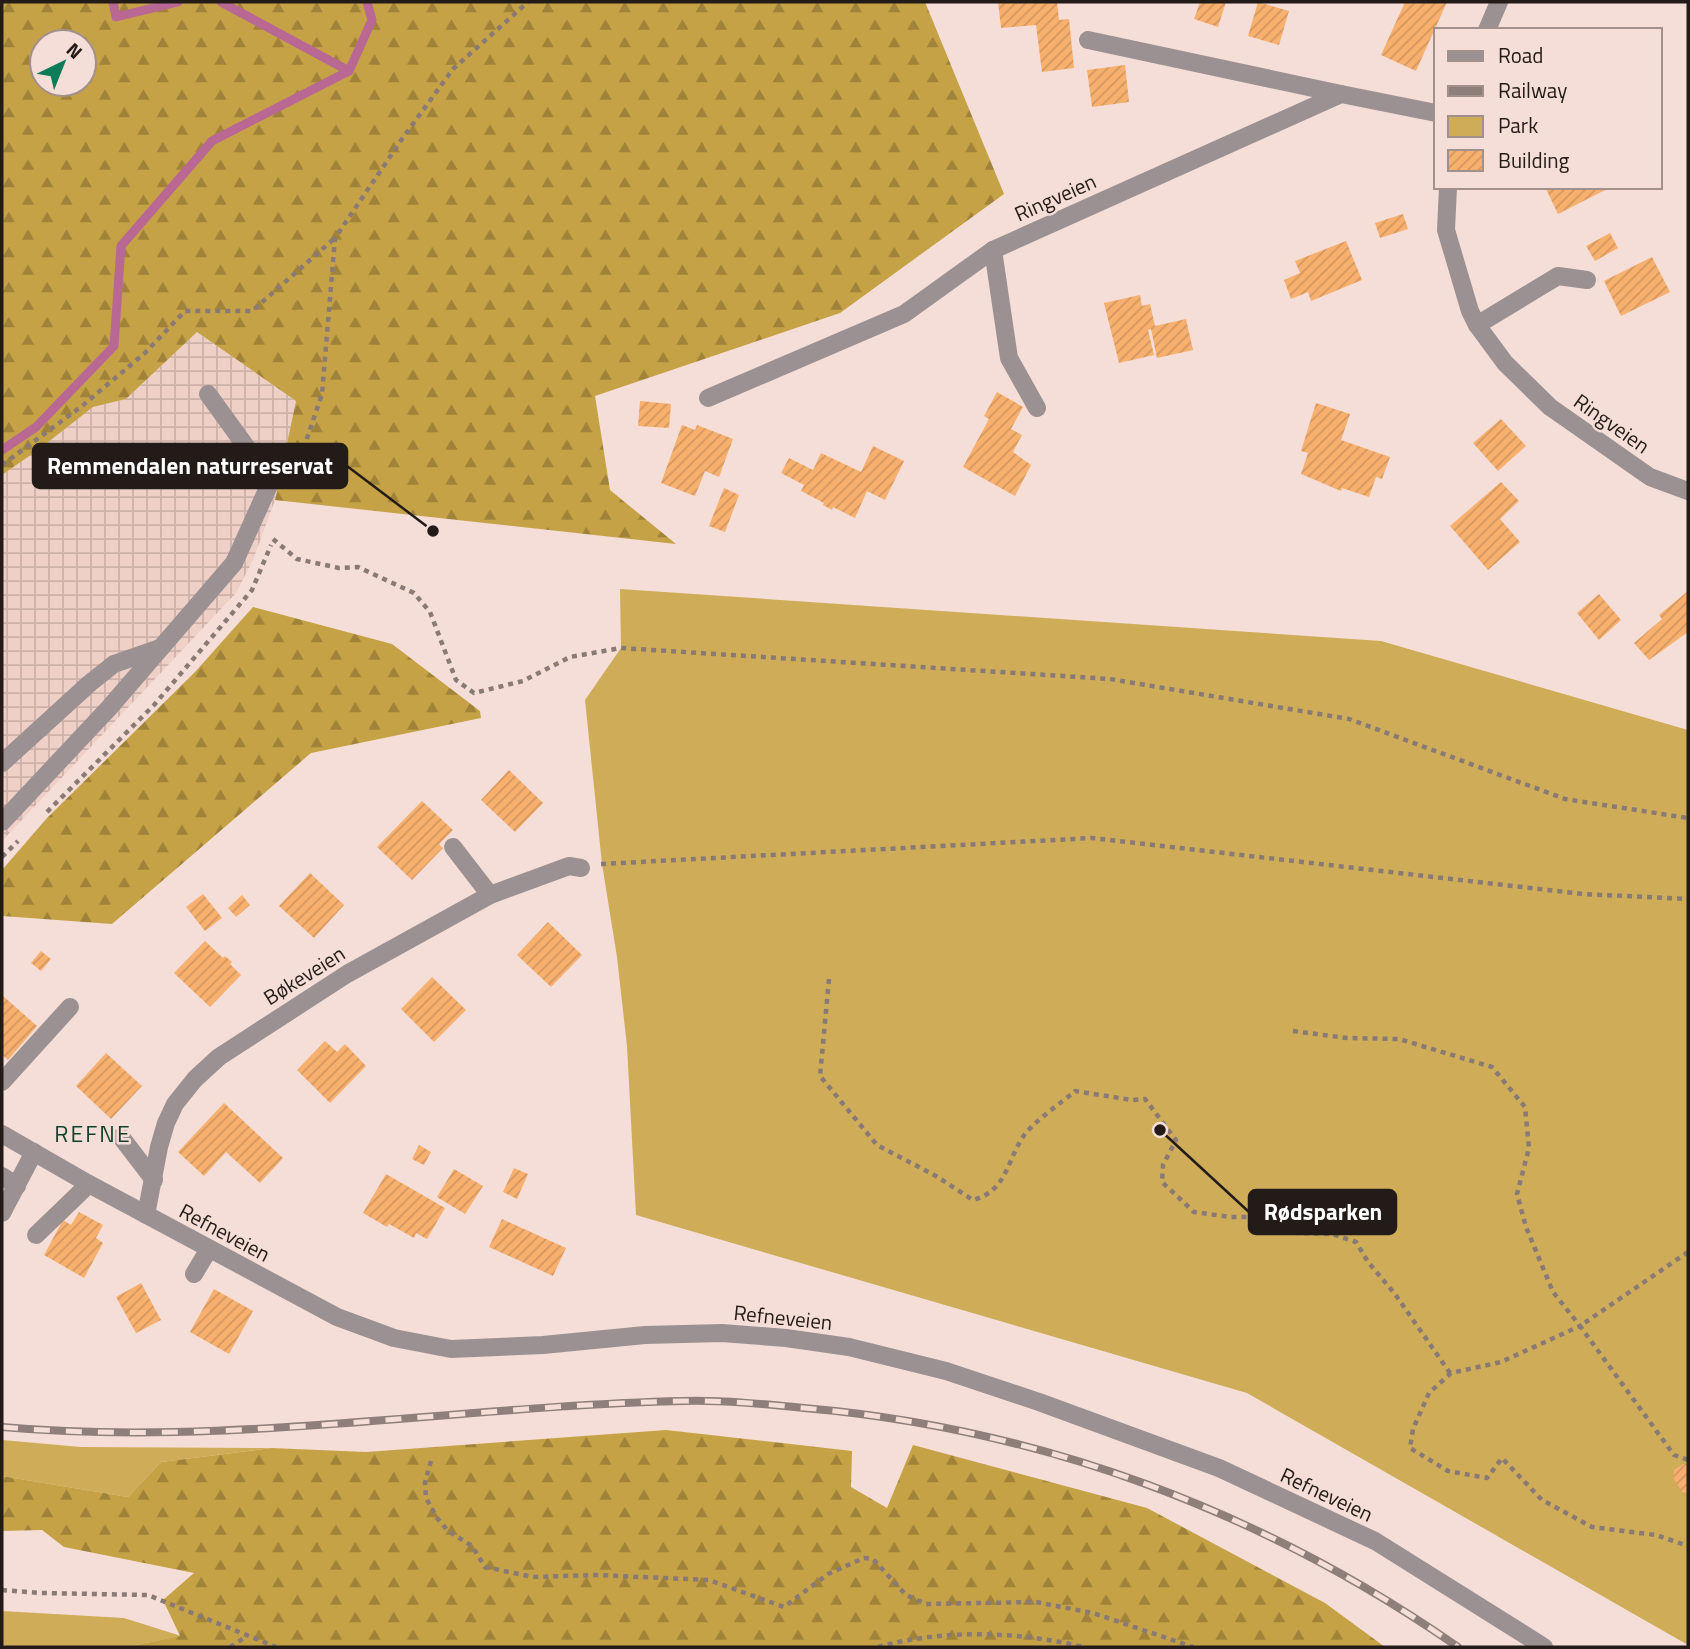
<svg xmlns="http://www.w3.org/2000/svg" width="1690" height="1649" font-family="'Titillium Web',sans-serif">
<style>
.industrial{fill:url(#industrial-grid)}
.green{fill:#ceac58}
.forest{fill:url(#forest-firs);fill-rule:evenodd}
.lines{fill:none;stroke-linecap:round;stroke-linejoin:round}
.stream{stroke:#b96894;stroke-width:9}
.building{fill:url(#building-hatch)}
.path{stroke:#8a7a76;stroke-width:4.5;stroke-dasharray:5 5;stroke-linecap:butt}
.lane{stroke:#9c9192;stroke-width:18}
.street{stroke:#9c9192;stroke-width:18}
.rail-casing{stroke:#8e7f7a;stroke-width:8}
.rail{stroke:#f5ded7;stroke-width:5;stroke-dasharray:16;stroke-linecap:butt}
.labels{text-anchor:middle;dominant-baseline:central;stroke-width:5;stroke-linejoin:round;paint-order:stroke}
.street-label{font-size:21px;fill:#231b18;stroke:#f5ded7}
.neighbourhood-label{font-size:23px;letter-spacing:2px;fill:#103e2c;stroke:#f5ded7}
.leader{fill:none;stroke:#231b18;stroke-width:2.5}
.callout-dot{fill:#231b18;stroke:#f5ded7;stroke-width:2.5}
.callout{fill:#231b18;stroke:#231b18;stroke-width:2.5}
.callout-label{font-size:23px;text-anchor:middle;font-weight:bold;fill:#fff}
</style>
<defs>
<pattern id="industrial-grid" width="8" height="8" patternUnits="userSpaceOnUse" patternTransform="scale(1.75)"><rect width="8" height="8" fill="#efd0c7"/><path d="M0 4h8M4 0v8" fill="none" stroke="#cdb2aa"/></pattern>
<pattern id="forest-firs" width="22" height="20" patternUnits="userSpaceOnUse" patternTransform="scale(1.75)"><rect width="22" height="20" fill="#c6a246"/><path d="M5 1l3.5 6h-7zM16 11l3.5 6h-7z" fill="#a08339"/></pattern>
<pattern id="building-hatch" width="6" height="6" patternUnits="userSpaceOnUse" patternTransform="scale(1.75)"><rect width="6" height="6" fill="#f7b06e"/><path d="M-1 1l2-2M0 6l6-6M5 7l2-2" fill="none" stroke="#d3975f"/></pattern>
</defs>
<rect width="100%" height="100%" fill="#f5ded7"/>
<polygon class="industrial" points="197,332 296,401 275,500 253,560 236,593 2,841 2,475 38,450 93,407 126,399"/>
<g class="green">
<polygon points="620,589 1381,641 1688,730 1688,1645 1247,1393 636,1215 627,1046 617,957 602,864 585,700 621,648"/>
<polygon points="2,1440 81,1447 271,1448 161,1462 128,1497 2,1476"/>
<polygon points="2,1611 124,1618 181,1636 126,1647 12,1647 2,1645"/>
</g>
<g class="forest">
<path d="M2,2h923l79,192 -164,119 -245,83 15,94 66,54 -401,-44 21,-99 -99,-69 -71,67 -33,8 -55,43 -36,25zM42,42h42v42h-42z"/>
<polygon points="253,607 392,644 480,711 481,718 311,753 112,924 2,916 2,870 47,818 195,672"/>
<polygon points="666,1430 852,1451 851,1487 887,1508 913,1445 1147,1508 1325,1603 1385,1647 126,1647 180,1636 163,1600 194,1573 64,1547 42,1530 2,1531 2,1476 128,1497 161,1462 271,1448 366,1452"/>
</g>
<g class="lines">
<g class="stream">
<polyline points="113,2 116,17 178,2"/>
<polyline points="221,2 349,71"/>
<polyline points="2,450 36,427 114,346 121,246 212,141 349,71 372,20 367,2"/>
</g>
</g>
<g class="building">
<polygon points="998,2 1057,2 1059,20 1069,19 1074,68 1042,72 1036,25 1001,28"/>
<polygon points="1200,2 1226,2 1218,27 1194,19"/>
<polygon points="1258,2 1289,11 1279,45 1248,36"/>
<polygon points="1405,2 1447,2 1416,71 1381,55"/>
<polygon points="1125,65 1129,102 1092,107 1087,70"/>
<polygon points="1545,187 1611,187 1558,214"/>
<polygon points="1403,214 1408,229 1380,238 1375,223"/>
<polygon points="1610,233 1618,248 1595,261 1586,246"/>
<polygon points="1346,241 1362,280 1311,301 1308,292 1291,299 1284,280 1300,273 1295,261"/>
<polygon points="1652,257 1670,292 1621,316 1604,281"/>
<polygon points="1140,295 1142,306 1150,304 1155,326 1186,319 1193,350 1157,358 1151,329 1148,330 1154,355 1119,363 1104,303"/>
<polygon points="997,392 1023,407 1011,429 1022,435 1013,452 1031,465 1015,496 963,467 989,419 984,416"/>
<polygon points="640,401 671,404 669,428 638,426"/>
<polygon points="1316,403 1350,414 1341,440 1390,457 1382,479 1376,477 1369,497 1342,488 1341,491 1301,474 1308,453 1301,451"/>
<polygon points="1501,419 1526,446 1498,471 1473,443"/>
<polygon points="682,425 695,430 697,425 733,439 719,477 705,471 695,496 661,483"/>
<polygon points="873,446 904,461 885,500 867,491 855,518 833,507 832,510 823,505 824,503 801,491 804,485 781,473 789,458 813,470 821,453 861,472"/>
<polygon points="1501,482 1519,501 1500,519 1520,542 1488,570 1450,526"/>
<polygon points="724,488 739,495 725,532 709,526"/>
<polygon points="1688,591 1688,632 1649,660 1634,643 1662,619 1659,615"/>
<polygon points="1599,594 1621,620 1599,640 1577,613"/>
<polygon points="509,770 543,803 515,832 481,800"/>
<polygon points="422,801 453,830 439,844 443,848 412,880 377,847"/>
<polygon points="310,873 344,905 314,938 279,906"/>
<polygon points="203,894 222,918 205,931 186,907"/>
<polygon points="242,895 250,905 236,917 228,908"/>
<polygon points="548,922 582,955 551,987 517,955"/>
<polygon points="205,941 223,958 225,956 232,962 230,964 241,975 210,1007 174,973"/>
<polygon points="41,951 51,959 41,971 31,963"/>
<polygon points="432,977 466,1010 434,1042 401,1009"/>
<polygon points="2,995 37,1026 8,1060 2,1055"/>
<polygon points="325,1041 337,1052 345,1044 366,1066 330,1103 297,1070"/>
<polygon points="106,1053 142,1086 111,1119 76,1086"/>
<polygon points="224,1103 283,1158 260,1183 226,1152 204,1176 178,1152"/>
<polygon points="419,1145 431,1152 424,1165 412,1159"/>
<polygon points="514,1168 528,1174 517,1199 503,1192"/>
<polygon points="454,1169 483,1186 465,1214 437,1197"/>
<polygon points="386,1174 445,1208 427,1239 416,1233 414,1238 389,1224 387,1227 363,1213"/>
<polygon points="79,1212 103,1225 96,1238 103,1243 84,1278 44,1255 63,1220 71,1225"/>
<polygon points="502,1219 566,1248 553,1276 489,1247"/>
<polygon points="141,1283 161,1320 136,1333 116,1297"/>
<polygon points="214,1289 253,1311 229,1354 190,1332"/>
<polygon points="1683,1464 1688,1464 1688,1493 1682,1492 1673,1478 1674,1470"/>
</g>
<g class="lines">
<g class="path">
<polyline points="2,465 82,406 145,353 185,311 252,311 335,238"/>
<polyline points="294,477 322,394 335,238 402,139 453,69 528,2"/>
<polyline points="273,539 297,559 339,568 358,567 414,593 430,612 456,680 474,693 523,681 570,657 621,648 1110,679 1349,719 1565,799 1688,818"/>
<polyline points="47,812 154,705 252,590 271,545"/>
<polyline points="2,857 18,841"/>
<polyline points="601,864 1092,838 1583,894 1688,899"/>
<path d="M829,979l-9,97 57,69 59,31 37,24c35,-9 34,-42 52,-66 12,-15 35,-30 50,-43l57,9 13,-1 31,41 -13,25 -1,17 32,30 36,5h54l13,16 35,1 24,8 12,20 27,32 55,79"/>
<polyline points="1293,1031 1347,1038 1399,1039 1492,1067 1525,1107 1529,1148 1517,1194 1526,1227 1553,1292 1580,1326 1501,1362 1451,1373 1429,1393 1413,1429 1410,1448 1448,1471 1487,1478 1502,1458 1542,1500 1592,1527 1656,1535 1688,1546"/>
<polyline points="1688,1252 1580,1326 1674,1455 1688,1460"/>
<polyline points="431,1461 425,1482 426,1498 437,1518 448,1531 472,1546 485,1567 533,1577 595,1575 709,1580 784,1607 828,1574 864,1558 873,1559 906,1595 926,1604 1036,1602 1093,1613 1193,1647"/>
<polyline points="2,1590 41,1593 148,1595 276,1647"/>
<polyline points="230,1647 247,1636"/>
<path d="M878,1647c65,-18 140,-16 205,0"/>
</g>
<g class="lane">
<polyline points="1088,40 1341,94"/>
<polyline points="993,250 1009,358 1037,408"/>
<polyline points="1477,325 1558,276 1587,280"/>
<polyline points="2,763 90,683 114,664 160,648"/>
<polyline points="2,822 109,708 234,563 271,481 208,394"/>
<polyline points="453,847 490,895"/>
<polyline points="2,1082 70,1007"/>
<polyline points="121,1137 154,1180"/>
<polyline points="2,1176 17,1186"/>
<polyline points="2,1213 34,1152"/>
<polyline points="36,1235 89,1184"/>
<polyline points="194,1274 209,1249"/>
</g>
<g class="street">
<polyline points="1487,30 1499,2"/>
<polyline points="1448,187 1446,230 1470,311 1477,325 1505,363 1550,407 1650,477 1688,491"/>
<polyline points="708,398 904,314 993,250 1341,94 1436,113"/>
<polyline points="2,1134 89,1184 337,1317 394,1338 451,1349 543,1345 645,1335 722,1333 786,1338 849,1347 946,1371 1039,1402 1219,1468 1375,1541 1544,1647"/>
<polyline points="146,1215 159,1147 166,1123 175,1104 195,1079 219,1057 347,974 490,895 569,866 581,868"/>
</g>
<g class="rail-casing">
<path id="rail" d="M2,1427c227,20 454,-21 681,-26 40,-1 81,3 121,7 236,20 460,104 654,239"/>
</g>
<use href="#rail" class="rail"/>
</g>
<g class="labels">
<g class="street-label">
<text transform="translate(1055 197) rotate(-24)">Ringveien</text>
<text transform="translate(1612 423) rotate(35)">Ringveien</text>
<text transform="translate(304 975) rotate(-32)">Bøkeveien</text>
<text transform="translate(225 1232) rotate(28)">Refneveien</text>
<text transform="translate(783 1317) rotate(6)">Refneveien</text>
<text transform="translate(1327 1494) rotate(25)">Refneveien</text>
</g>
<g class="neighbourhood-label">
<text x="93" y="1133">REFNE</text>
</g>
</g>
<path class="leader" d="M433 531L347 466M1160 1130L1249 1212"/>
<g class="callout-dot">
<circle cx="433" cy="531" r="7"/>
<circle cx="1160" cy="1130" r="7"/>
</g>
<g class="callout">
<rect x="33" y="444" width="314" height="44" rx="7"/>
<rect x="1249" y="1190" width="147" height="44" rx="7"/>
</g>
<g class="callout-label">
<text x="190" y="474">Remmendalen naturreservat</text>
<text x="1323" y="1220">Rødsparken</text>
</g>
<rect width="1690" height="1649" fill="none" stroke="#231b18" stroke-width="7"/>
<rect x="1434" y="28" width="228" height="161" fill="#f5ded7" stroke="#a1908b" stroke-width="2"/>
<rect x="1448" y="51" width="35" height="10" fill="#9c9192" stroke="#a1908b" stroke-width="2"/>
<text x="1498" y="63" font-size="21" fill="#231b18">Road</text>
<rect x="1448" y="86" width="35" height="10" fill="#8e7f7a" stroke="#a1908b" stroke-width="2"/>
<text x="1498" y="98" font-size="21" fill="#231b18">Railway</text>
<rect x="1448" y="116" width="35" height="21" fill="#ceac58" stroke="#a1908b" stroke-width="2"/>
<text x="1498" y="133" font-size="21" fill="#231b18">Park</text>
<rect x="1448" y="150" width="35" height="21" fill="url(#building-hatch)" stroke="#a1908b" stroke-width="2"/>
<text x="1498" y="168" font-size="21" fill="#231b18">Building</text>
<g transform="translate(63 63) rotate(43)"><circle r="33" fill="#f5ded7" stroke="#a1908b" stroke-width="2"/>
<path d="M0-5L12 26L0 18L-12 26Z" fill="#0e7c57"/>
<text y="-10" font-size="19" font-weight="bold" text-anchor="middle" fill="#231b18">N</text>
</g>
</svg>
